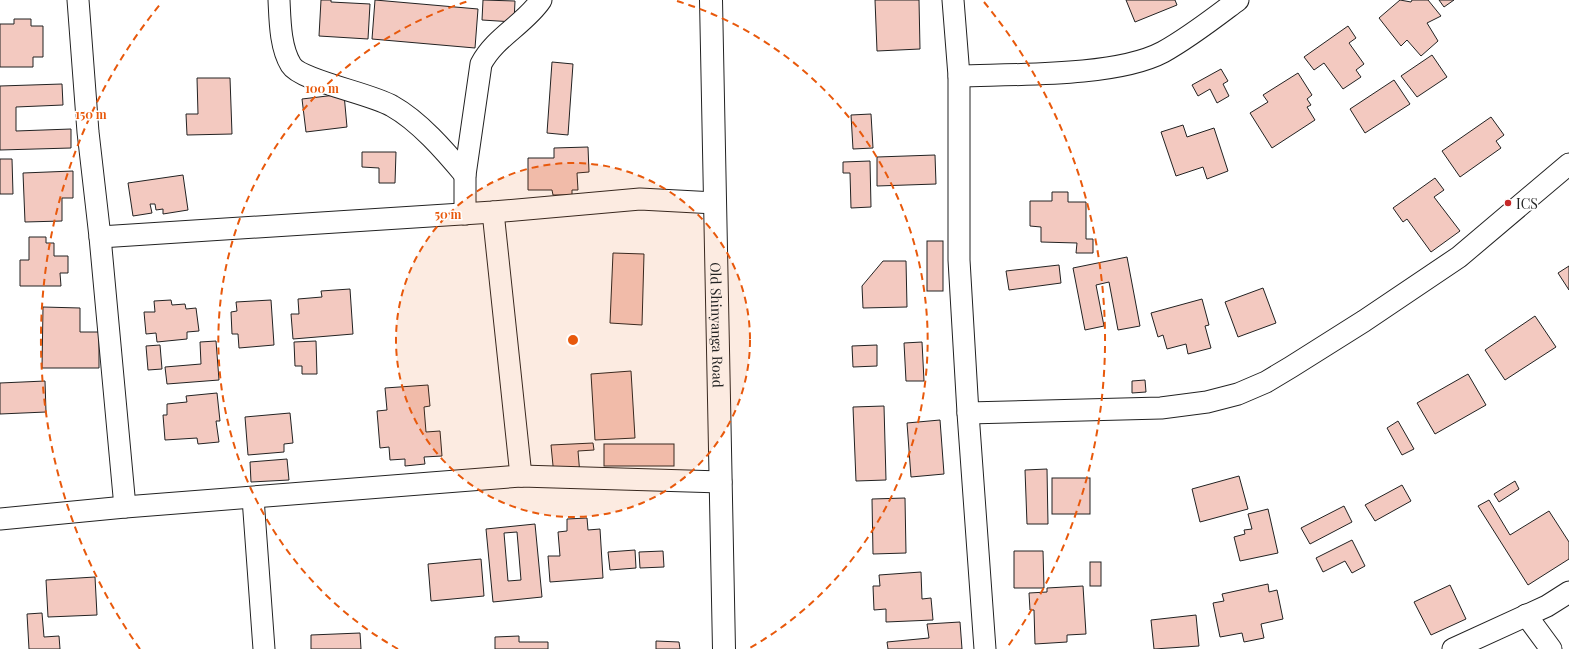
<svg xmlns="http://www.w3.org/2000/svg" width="1569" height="649" font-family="'Playfair Display',serif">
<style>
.building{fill:#f3c9c0;stroke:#222;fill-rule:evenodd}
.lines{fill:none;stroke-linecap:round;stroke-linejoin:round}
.street-casing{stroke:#222;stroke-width:23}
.secondary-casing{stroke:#222;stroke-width:24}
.street{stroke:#fff;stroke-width:21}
.secondary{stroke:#fff;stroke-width:22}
.ring{fill:none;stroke:#e8590c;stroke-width:2;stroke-dasharray:7 5}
.poi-dot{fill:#c62828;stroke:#fff;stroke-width:1.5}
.labels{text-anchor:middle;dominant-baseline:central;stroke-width:3;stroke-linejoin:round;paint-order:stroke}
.poi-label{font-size:14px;fill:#222;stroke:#fff;text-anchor:start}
.street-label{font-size:14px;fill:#222;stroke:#fff}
.centre{fill:#e8590c;stroke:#fff;stroke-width:2}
.ring-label{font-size:12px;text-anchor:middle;font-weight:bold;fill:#e8590c;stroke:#fff;stroke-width:3;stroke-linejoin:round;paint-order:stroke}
</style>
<rect width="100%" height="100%" fill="#fff"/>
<g class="building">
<polygon points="321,0 331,0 331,2 370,4 368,39 319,36"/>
<polygon points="375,0 478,9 475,48 372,39"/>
<polygon points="483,0 515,1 514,22 482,20"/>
<polygon points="875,0 919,0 920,49 877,51"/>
<polygon points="1126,0 1175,0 1177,5 1135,22"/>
<polygon points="1400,0 1411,2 1412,0 1428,0 1441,16 1427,23 1438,41 1421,56 1407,40 1401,46 1379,18"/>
<polygon points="1439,0 1454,0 1444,7"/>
<polygon points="14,19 31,19 31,26 43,26 43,57 33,57 33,67 0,67 0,24 14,24"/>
<polygon points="1348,26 1356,38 1349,43 1364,64 1356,70 1361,77 1343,89 1324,63 1314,70 1304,57"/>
<polygon points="1432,55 1447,77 1417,97 1401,76"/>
<polygon points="552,62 573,64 568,135 547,133"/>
<polygon points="1221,69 1228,81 1223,84 1229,96 1217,103 1210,89 1198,96 1192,85"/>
<polygon points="1298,73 1312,95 1307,99 1311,105 1307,107 1315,120 1272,148 1250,113 1268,102 1263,95"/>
<polygon points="197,78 230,78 232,134 187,135 186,114 198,114"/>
<polygon points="1394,80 1410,104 1365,133 1350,109"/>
<polygon points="62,84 63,105 16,107 16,131 71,129 71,148 0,150 0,86"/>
<polygon points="344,94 347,127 306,132 302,99"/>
<polygon points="871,114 873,148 853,149 851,115"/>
<polygon points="1491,117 1504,135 1496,141 1501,148 1460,177 1442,151"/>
<polygon points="1183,125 1187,137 1214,128 1228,171 1207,179 1203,167 1176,176 1161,132"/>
<polygon points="588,147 589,172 577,173 578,190 572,190 572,195 553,195 552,190 528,190 528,158 554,158 554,148"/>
<polygon points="362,152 396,152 395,183 379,183 379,168 362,167"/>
<polygon points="935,155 936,184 877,186 877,157"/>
<polygon points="0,159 12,159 13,194 0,194"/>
<polygon points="870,161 871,207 851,208 850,173 843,173 843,162"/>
<polygon points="73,171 73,198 62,198 62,221 25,222 23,173"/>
<polygon points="183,175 188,210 163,214 163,209 156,210 155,204 150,204 152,213 133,216 128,183"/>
<polygon points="1435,178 1444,190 1434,197 1460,231 1431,252 1407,219 1403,222 1393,208"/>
<polygon points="1052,192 1068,192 1068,202 1086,202 1086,239 1093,239 1093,253 1076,253 1077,243 1041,242 1041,227 1030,226 1030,201 1052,201"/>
<polygon points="29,237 46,237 46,243 54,243 54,256 68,256 68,273 60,273 61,286 20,286 20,260 29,260"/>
<rect x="927" y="241" width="16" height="50"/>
<polygon points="613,253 644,254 642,325 610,323"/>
<polygon points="1127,257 1140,326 1118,330 1109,282 1096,285 1104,326 1085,330 1073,268"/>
<polygon points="883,261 906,261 907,307 863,308 862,286"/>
<polygon points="1059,265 1061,283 1009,290 1006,271"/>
<polygon points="1569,266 1569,290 1558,273"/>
<polygon points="1263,288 1276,323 1238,337 1225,302"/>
<polygon points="350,289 353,334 293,339 291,314 299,314 298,299 322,297 321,291"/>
<polygon points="1202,299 1209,325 1205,326 1211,348 1188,354 1186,344 1167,349 1163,335 1158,337 1151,313"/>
<polygon points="171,300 172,305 185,304 186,309 196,308 199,331 187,332 187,339 157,342 156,333 146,334 144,312 155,312 154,301"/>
<polygon points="271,300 274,345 239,348 238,334 232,334 231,312 237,311 236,302"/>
<polygon points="43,307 80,308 80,332 99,332 99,368 42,368"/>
<polygon points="1535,316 1556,347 1505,380 1485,350"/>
<polygon points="216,341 219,380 167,384 165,367 201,364 200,342"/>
<polygon points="316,341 317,374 302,374 302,366 295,366 294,342"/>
<polygon points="922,342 924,381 906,381 904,343"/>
<polygon points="160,345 162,369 148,370 146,346"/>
<polygon points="877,345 877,366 853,367 852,346"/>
<polygon points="631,371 635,438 595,440 591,374"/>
<polygon points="1468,374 1486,405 1435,434 1417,403"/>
<polygon points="1145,380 1146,392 1132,393 1132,381"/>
<polygon points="45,381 46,412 0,414 0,383"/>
<polygon points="428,385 430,406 424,407 426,432 440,431 442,456 424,457 425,464 405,466 405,459 390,460 389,447 380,448 377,411 387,410 385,388"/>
<polygon points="217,393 220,421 216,421 219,442 198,444 197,438 165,440 163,415 167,415 167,404 187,402 186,396"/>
<polygon points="884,406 886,480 856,481 853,407"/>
<polygon points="290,413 293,443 284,444 284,452 248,455 245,417"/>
<polygon points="940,420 944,474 911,477 907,423"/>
<polygon points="1398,421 1414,449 1402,455 1387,428"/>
<polygon points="593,443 594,450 578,451 580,475 554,476 551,445"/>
<rect x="604" y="444" width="70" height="22"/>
<polygon points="287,459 289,480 251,482 250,462"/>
<polygon points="1047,469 1048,524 1027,524 1025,470"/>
<polygon points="1239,476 1248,509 1200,522 1192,489"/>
<rect x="1052" y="478" width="38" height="36"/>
<polygon points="1515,481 1519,489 1499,502 1494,494"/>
<polygon points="1402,485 1411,501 1375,521 1365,505"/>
<polygon points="905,498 906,553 873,554 872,499"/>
<polygon points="1489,500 1510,535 1549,511 1569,542 1569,559 1528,585 1478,506"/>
<polygon points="1344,506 1352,522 1310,544 1301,528"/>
<polygon points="1268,509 1278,553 1240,561 1234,537 1245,534 1244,530 1252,529 1248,514"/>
<polygon points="587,518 588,530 600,529 603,578 550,582 548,556 560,556 558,532 567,531 567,519"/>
<path d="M535,524l7,73 -49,5 -7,-73zM517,532l4,48 -13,1 -4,-48z"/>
<polygon points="1352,540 1365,566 1352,573 1345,561 1323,572 1316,558"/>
<polygon points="635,550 636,568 610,570 608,552"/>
<polygon points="663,551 664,567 640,568 639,552"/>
<polygon points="1014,551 1043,551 1044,588 1014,588"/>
<polygon points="481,559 484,596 431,601 428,564"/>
<rect x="1090" y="562" width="11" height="24"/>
<polygon points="921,572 922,599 931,598 933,620 886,622 886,609 874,610 873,586 880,586 879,575"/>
<polygon points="95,577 97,615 48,617 46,580"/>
<polygon points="1268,584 1269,592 1277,590 1283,619 1261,624 1264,638 1244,642 1242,633 1220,637 1213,603 1224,601 1222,594"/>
<polygon points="1450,585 1466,619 1431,635 1414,602"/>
<polygon points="1083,586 1086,634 1067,635 1067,642 1035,644 1034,610 1030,610 1029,593 1047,592 1047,588"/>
<polygon points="42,613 44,637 59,636 60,649 29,649 27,614"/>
<polygon points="1196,615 1199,646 1154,649 1151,620"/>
<polygon points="960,622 962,649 888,649 887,642 929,638 927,624"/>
<polygon points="360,633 361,649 311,649 311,635"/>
<polygon points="519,636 519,642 548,642 548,649 495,649 495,637"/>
<polygon points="656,641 679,642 680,649 656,649"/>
</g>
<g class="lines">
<g class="street-casing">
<g id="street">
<polyline points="78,0 88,132 100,237 125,507"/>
<path d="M279,0c1,20 1,47 12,65 10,16 79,28 101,41 27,15 53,45 73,69"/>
<polyline points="953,0 959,76 959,260 968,413 985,649"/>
<path d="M959,76c55,-2 157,1 204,-24 27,-15 51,-34 75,-52"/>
<polyline points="493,212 521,476"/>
<path d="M465,214v-39l16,-111c14,-27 44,-40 60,-64"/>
<polyline points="100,237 493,212 640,199 715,203"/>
<polyline points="968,413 1161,408 1207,402 1238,394 1266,382 1291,367 1364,321 1459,257 1569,164"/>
<polyline points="253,498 264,649"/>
<polyline points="0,519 125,507 521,476 721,482"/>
<polyline points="1526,615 1551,649"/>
<polyline points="1453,649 1547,606 1569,592"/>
</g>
</g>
<g class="secondary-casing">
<g id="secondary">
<path id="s1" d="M711,0l13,649"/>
</g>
</g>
<use href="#street" class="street"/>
<use href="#secondary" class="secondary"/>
</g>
<circle cx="573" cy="340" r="177" fill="#e8590c" fill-opacity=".12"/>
<g class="ring">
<circle cx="573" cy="340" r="177"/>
<path d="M398 649A355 355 0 0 1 469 1M677 1A355 355 0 0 1 748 649"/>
<path d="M140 649A532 532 0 0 1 162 2M984 2A532 532 0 0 1 1006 649"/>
</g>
<circle class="poi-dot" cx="1508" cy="203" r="4"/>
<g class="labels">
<g class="poi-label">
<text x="1516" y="203">ICS</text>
</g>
<g class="street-label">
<text stroke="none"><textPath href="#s1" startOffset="325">Old Shinyanga Road</textPath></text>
</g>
</g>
<circle cx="573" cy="340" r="6" class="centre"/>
<g class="ring-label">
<text x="322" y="93">100 m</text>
<text x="91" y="119">150 m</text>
<text x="448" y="219">50 m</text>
</g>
</svg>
